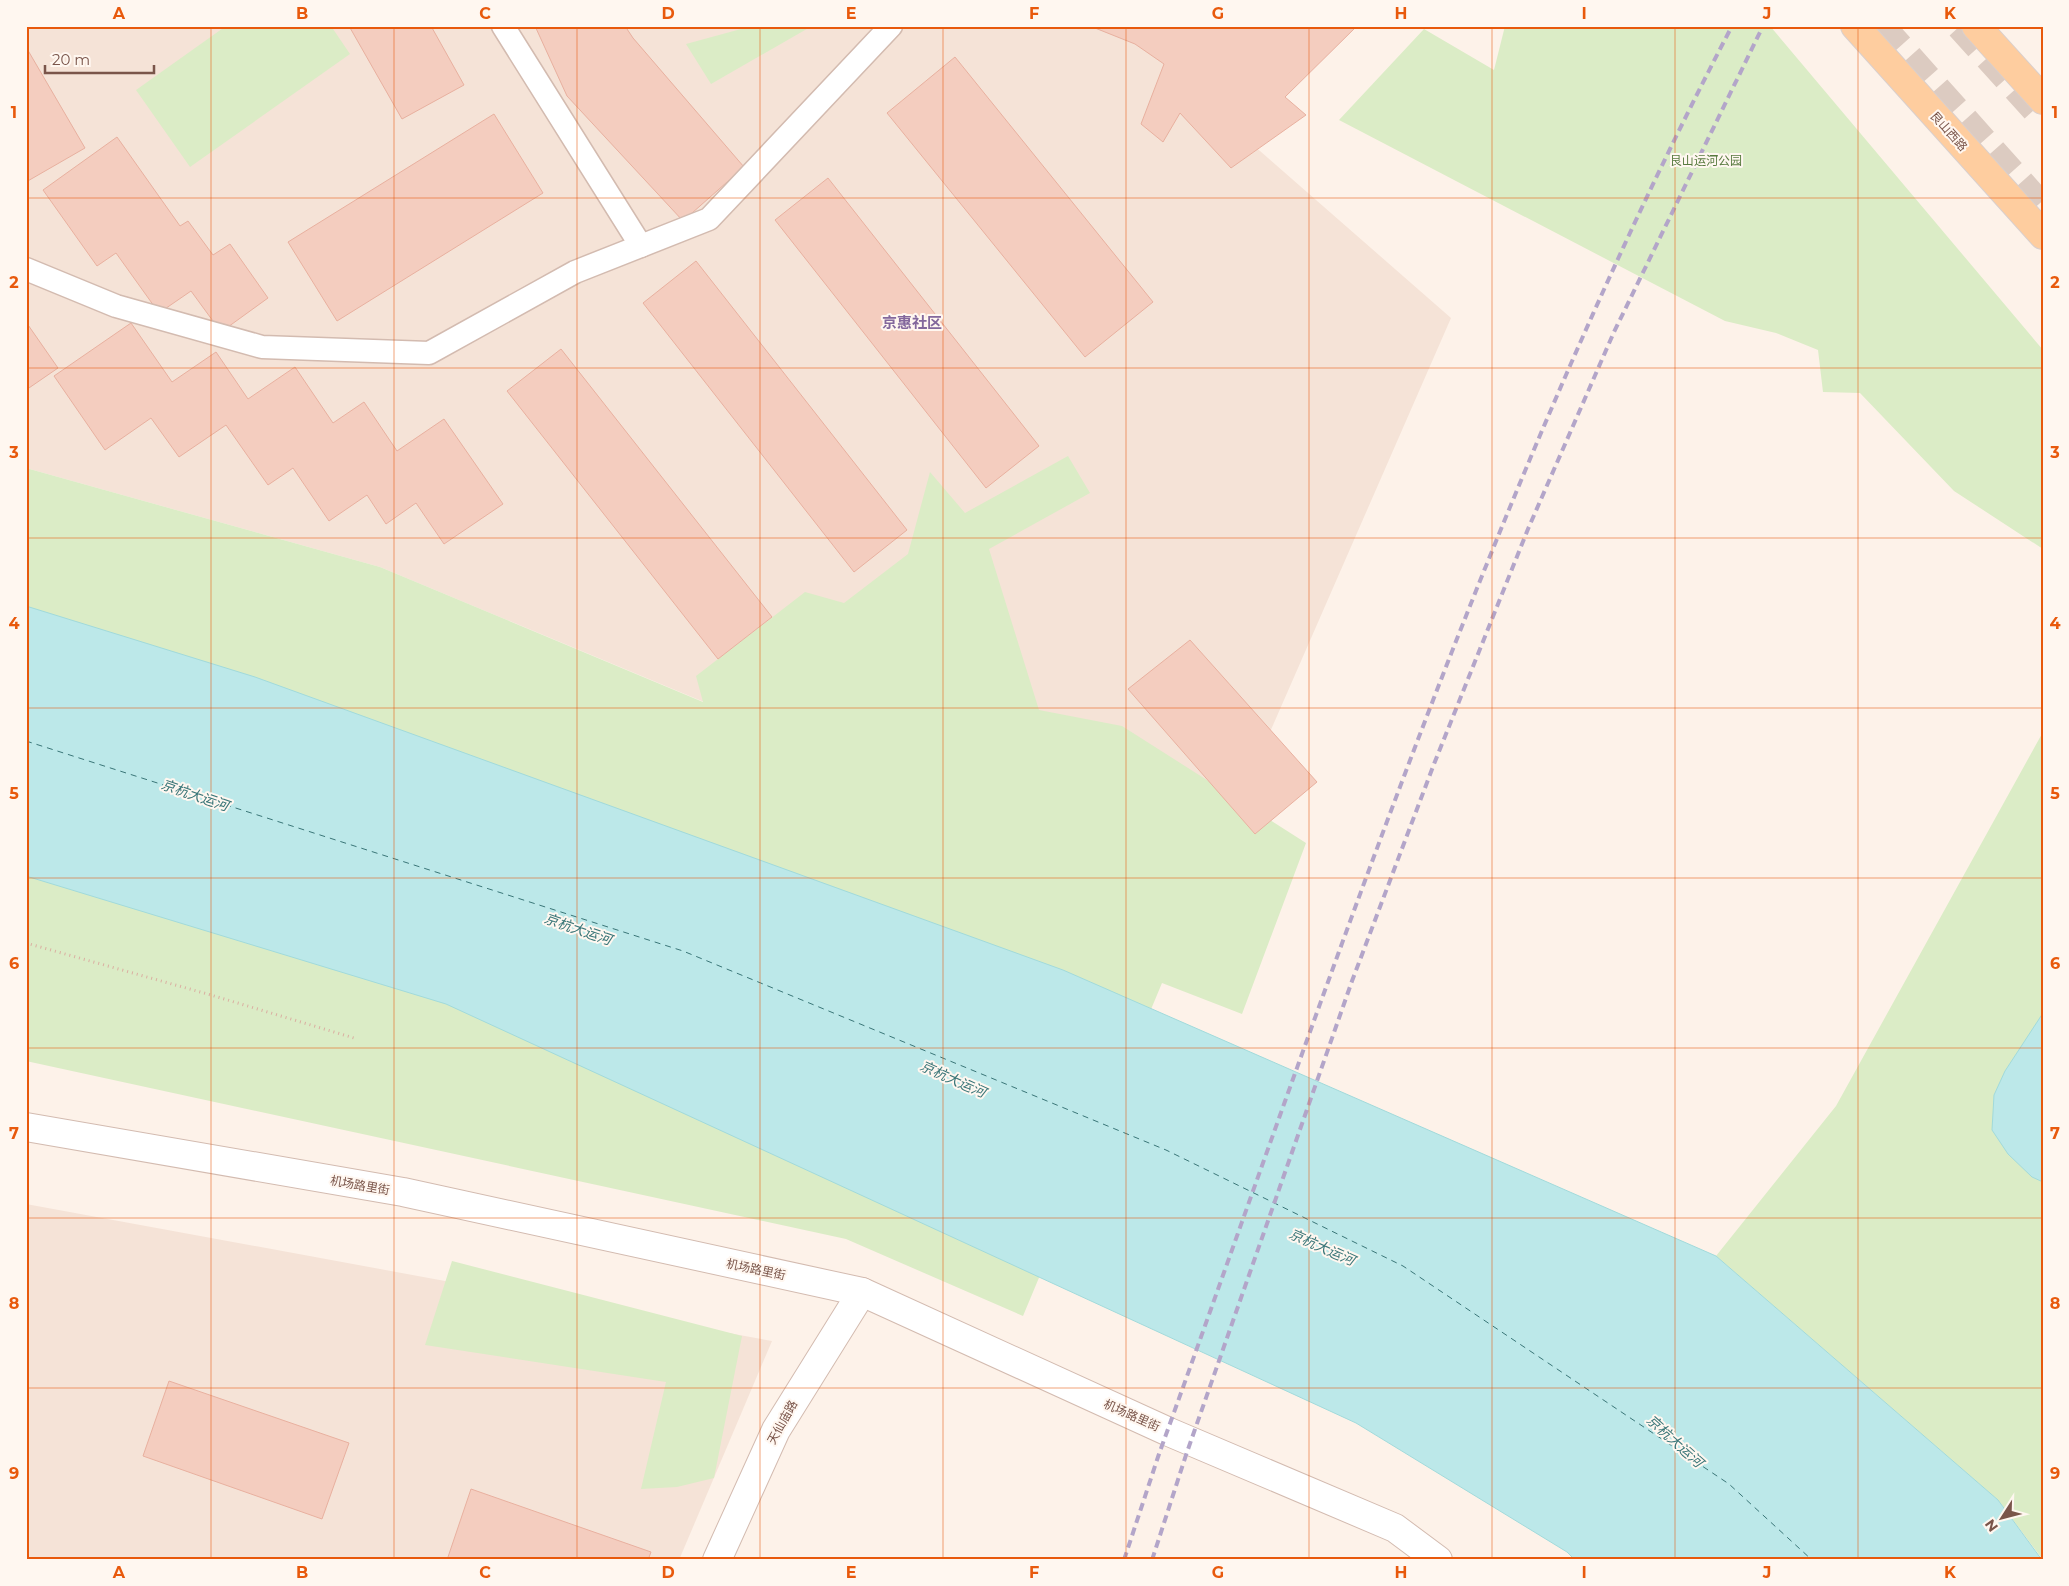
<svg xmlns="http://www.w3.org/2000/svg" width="2069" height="1586" font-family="Montserrat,'Noto Sans SC',sans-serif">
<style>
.residential{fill:#f5e3d7}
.green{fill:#dbecc6}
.water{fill:#bce8e9;stroke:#a1dadb}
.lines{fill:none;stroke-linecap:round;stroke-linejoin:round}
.ferry{stroke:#3a7678;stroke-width:1;stroke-dasharray:6 5;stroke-linecap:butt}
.building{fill:#f4cdbf;stroke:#e8b09f}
.trunk-tunnel{stroke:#dccbc1;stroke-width:28;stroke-dasharray:28 14;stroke-linecap:butt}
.service-casing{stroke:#d3bbb0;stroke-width:25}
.minor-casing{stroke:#d3bbb0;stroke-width:30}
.primary-casing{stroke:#dacfcc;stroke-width:30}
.path{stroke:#daafa1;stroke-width:3;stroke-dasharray:1 4;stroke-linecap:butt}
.service{stroke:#fff;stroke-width:22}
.minor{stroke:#fff;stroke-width:28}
.primary{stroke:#fecd9f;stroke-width:28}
.rail{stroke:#b3a5c9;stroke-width:4;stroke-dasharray:8 5;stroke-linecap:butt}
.grid{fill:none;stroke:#e8590c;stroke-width:1;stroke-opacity:0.55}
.labels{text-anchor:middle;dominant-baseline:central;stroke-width:4;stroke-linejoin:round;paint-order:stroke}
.street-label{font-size:12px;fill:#7a554a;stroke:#fff7f0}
.park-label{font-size:12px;fill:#587a3f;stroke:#fff7f0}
.water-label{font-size:14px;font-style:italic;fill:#3a7678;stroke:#fff7f0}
.quarter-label{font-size:15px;font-weight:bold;fill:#83679c;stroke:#fff7f0}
.neatline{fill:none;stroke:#e8590c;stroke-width:2}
.grid-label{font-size:16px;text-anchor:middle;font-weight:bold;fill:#e8590c}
</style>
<rect width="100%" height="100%" fill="#fdf2e9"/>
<g class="residential">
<polygon points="26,26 1124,26 1220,116 1451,318 1194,906 380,567 26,468"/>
<polygon points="26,1204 772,1341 679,1560 26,1560"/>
</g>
<g class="green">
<polygon points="226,26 331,26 350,54 190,167 136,90"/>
<polygon points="752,26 812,26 711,84 686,44"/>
<polygon points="1505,26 1770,26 2043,350 2043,549 1954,491 1860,393 1823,392 1818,350 1776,333 1725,321 1339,120 1424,29 1494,70"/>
<polygon points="1068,456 1090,493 989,549 1039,710 1122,726 1306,843 1242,1014 1162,983 1023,1316 846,1239 26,1061 26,468 380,567 703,702 696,676 805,592 844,603 908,554 930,472 965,513"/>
<polygon points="2043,732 2043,1560 1998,1500 1716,1256 1836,1106"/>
<polygon points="452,1261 742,1336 714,1478 677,1487 641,1489 666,1382 425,1345"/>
</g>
<g class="water">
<polygon points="26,606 255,677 1063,970 1716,1256 1998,1500 2042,1560 1575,1560 1567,1552 1356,1423 446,1004 26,876"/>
<polygon points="2043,1013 2043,1182 2032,1177 2008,1154 1992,1130 1994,1095 2005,1071"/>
</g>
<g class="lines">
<polyline class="ferry" points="26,741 683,951 1166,1150 1403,1266 1729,1484 1812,1560"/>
</g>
<g class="building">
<polygon points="349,26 431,26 464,85 402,119"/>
<polygon points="535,26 625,26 633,38 744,167 683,221 567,96"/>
<polygon points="1090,26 1357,26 1285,97 1306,115 1231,168 1180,113 1163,142 1141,124 1164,64 1135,44"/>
<polygon points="26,47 85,148 26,182"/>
<polygon points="955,57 1153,302 1085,357 887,113"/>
<polygon points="494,114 543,193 337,321 288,242"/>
<polygon points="117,137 180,226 188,221 213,255 230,244 268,298 221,332 191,291 159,313 116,253 97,266 43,190"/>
<polygon points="828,178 1039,446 986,488 775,220"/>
<polygon points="696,261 907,530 854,572 643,303"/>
<polygon points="26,322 58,368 26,390"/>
<polygon points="131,323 172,382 216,352 248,399 295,367 333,423 364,402 397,451 444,419 503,504 444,544 416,503 386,524 367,495 329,521 293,468 268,485 226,425 179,457 151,418 105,450 54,376"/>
<polygon points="561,349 772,617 718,659 507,391"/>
<polygon points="1190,640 1317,782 1255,834 1128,689"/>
<polygon points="169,1381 349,1443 322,1519 143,1456"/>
<polygon points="471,1489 651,1552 648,1560 447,1560"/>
</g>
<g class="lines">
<g class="trunk-tunnel">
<polyline points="1881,26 2043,208"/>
<polyline points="1960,26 2043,118"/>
</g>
<g class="service-casing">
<g id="service">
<polyline points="503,26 641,246"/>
<polyline points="26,269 116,306 262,347 429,353 575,272 709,219 891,26"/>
</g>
</g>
<g class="minor-casing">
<g id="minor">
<polyline points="26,1127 403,1192 862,1292 1169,1432 1395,1528 1438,1560"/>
<polyline points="717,1560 776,1430 862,1292"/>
</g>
</g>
<g class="primary-casing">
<g id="primary">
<polyline points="1855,26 2043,235"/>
<polyline points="1976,26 2043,100"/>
</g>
</g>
<polyline class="path" points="26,943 211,995 354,1038"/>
<use href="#service" class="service"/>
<use href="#minor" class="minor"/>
<use href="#primary" class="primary"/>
<g class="rail">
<path d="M1124,1560l35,-106c174,-482 335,-972 573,-1428"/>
<polyline points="1152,1560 1186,1455 1352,981 1434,764 1528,529 1614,332 1763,26"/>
</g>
</g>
<path class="grid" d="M211,26v1534M394,26v1534M577,26v1534M760,26v1534M943,26v1534M1126,26v1534M1309,26v1534M1492,26v1534M1675,26v1534M1858,26v1534M26,198h2017M26,368h2017M26,538h2017M26,708h2017M26,878h2017M26,1048h2017M26,1218h2017M26,1388h2017"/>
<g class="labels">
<g class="street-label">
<text transform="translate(1949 131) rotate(48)">艮山西路</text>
<text transform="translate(360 1185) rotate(10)">机场路里街</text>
<text transform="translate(756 1269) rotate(12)">机场路里街</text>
<text transform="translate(1132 1415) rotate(24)">机场路里街</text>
<text transform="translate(782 1422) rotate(-61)">天仙庙路</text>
</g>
<g class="park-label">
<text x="1706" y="160">艮山运河公园</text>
</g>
<g class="water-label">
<text transform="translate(195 795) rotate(19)">京杭大运河</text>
<text transform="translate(578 929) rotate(19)">京杭大运河</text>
<text transform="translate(953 1079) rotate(24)">京杭大运河</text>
<text transform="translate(1322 1247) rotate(24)">京杭大运河</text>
<text transform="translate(1675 1441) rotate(42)">京杭大运河</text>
</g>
<g class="quarter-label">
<text x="912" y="322">京惠社区</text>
</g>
</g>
<rect width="2069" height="1586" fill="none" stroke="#fff7f0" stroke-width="55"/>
<g transform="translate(2002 1518) rotate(234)" stroke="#fff7f0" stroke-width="4" paint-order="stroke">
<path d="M0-4L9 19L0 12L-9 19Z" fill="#7a554a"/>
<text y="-8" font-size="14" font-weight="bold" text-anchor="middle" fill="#7a554a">N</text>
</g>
<path d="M45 65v8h109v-8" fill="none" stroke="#7a554a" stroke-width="2.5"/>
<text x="52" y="65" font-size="15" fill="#7a554a" stroke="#fff7f0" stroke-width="4" paint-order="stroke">20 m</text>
<rect x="28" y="28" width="2014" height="1530" class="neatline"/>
<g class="grid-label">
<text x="119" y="19">A</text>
<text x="302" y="19">B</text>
<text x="485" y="19">C</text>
<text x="668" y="19">D</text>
<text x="851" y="19">E</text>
<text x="1034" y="19">F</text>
<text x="1218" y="19">G</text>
<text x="1401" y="19">H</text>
<text x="1584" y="19">I</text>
<text x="1767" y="19">J</text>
<text x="1950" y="19">K</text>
<text x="14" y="118">1</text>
<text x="2055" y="118">1</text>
<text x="14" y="288">2</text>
<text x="2055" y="288">2</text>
<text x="14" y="458">3</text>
<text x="2055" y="458">3</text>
<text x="14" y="629">4</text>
<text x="2055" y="629">4</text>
<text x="14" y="799">5</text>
<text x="2055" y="799">5</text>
<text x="14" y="969">6</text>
<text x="2055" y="969">6</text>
<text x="14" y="1139">7</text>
<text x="2055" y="1139">7</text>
<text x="14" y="1309">8</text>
<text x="2055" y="1309">8</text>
<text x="14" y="1479">9</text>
<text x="2055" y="1479">9</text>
<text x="119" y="1578">A</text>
<text x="302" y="1578">B</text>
<text x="485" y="1578">C</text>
<text x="668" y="1578">D</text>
<text x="851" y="1578">E</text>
<text x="1034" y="1578">F</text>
<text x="1218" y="1578">G</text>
<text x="1401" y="1578">H</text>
<text x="1584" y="1578">I</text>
<text x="1767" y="1578">J</text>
<text x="1950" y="1578">K</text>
</g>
</svg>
